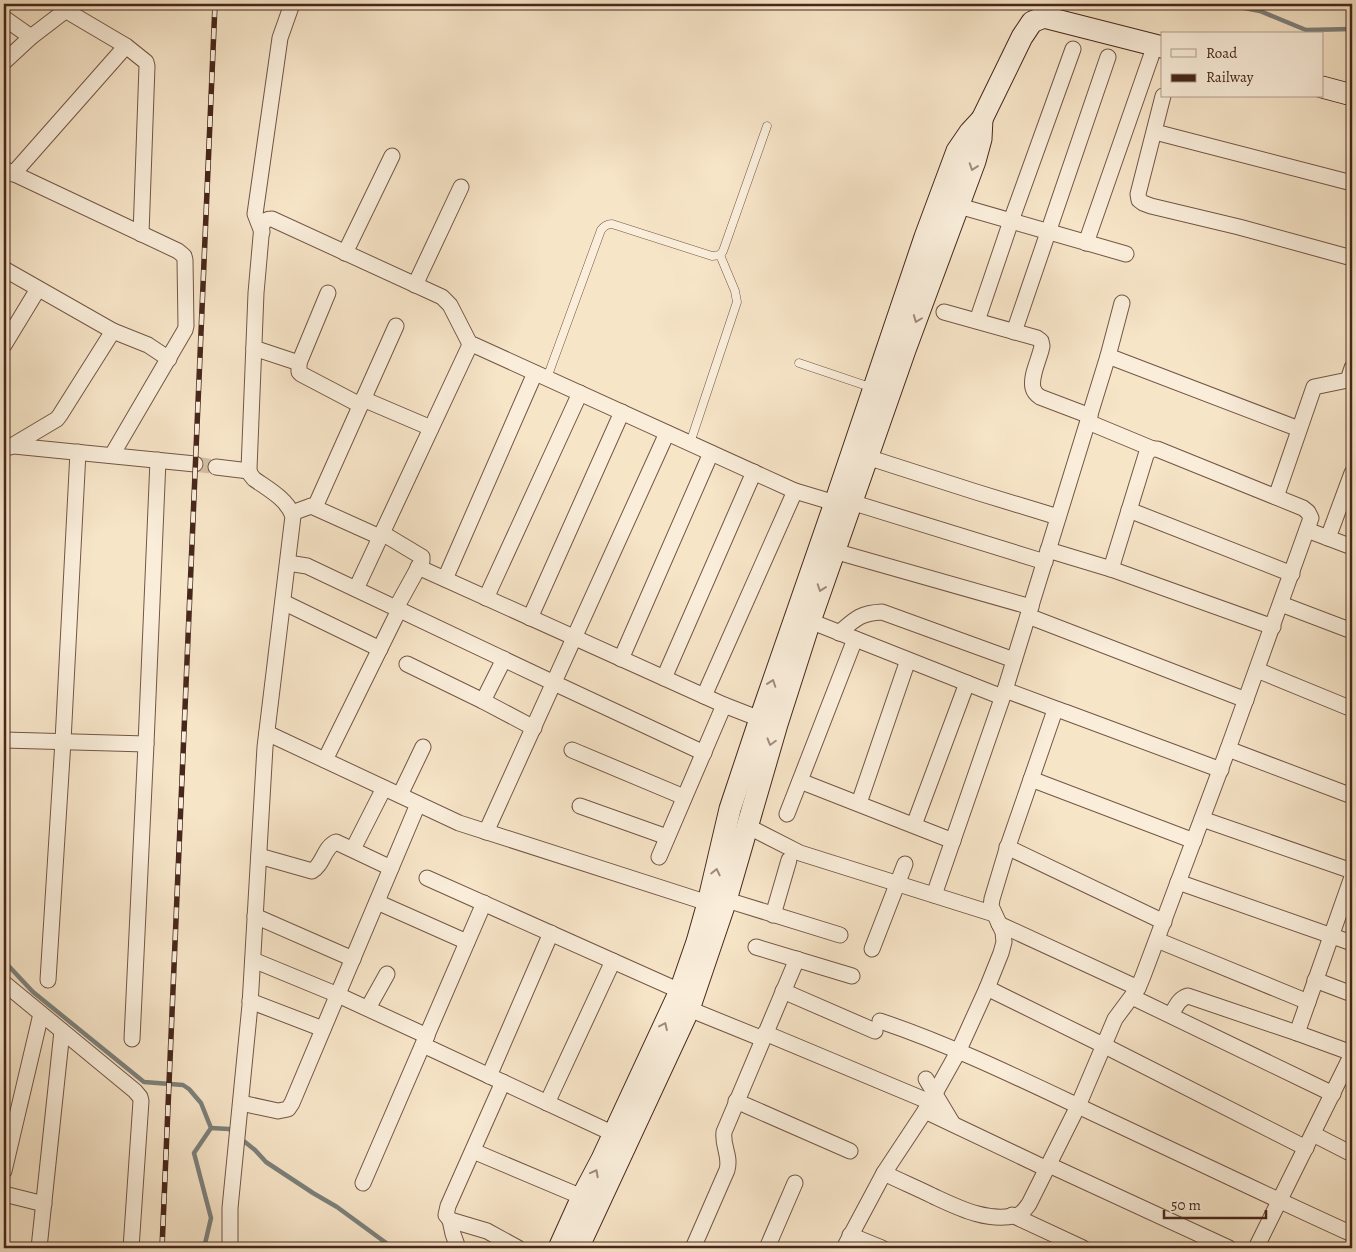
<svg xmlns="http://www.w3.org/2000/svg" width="1356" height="1252" font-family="Alegreya,serif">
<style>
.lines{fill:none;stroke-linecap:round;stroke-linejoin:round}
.stream{stroke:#7c817c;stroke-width:4.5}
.street-tunnel{stroke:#d4bfa5;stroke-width:15;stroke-dasharray:15 8;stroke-linecap:butt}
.lane-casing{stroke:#735646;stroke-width:9}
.street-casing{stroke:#735646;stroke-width:17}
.secondary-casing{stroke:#47271b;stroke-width:23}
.lane{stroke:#faeedb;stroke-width:8}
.street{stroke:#faeedb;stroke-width:15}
.secondary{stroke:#faeedb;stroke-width:21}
.rail-casing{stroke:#47271b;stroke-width:5.5}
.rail{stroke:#faeedb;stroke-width:4;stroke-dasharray:11;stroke-linecap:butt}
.oneway{stroke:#a08a7b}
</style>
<rect width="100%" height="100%" fill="#f7e5c8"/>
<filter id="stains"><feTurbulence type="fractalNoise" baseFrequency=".004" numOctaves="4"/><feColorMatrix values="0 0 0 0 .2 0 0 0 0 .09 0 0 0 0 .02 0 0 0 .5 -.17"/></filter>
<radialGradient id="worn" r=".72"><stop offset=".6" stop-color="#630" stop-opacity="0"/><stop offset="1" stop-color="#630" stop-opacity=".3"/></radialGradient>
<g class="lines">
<g class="stream">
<polyline points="1224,4 1260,11 1306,30 1352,29"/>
<polyline points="4,961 33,992 144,1082 183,1085 189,1089 201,1103 211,1128 194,1153 211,1218 204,1248"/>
<polyline points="211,1128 229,1129 234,1133"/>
<polyline points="240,1138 255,1150 266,1162 313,1193 337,1207 393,1248"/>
</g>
<polyline class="street-tunnel" points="195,464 216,467"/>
<g class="lane-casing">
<g id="lane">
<polyline points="799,363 873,388"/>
<path d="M547,378l54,-148c3,-4 6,-6 11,-6l100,32 8,-1 3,-4 44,-125"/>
<polyline points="690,443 737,302 735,291 720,255"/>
</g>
</g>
<g class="street-casing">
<g id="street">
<polyline points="65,10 126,46 146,62 147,66 141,234"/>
<polyline points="4,18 31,37"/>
<polyline points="4,62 31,37 61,14 70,4"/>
<polyline points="1163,96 1138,194 1139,200 1143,203 1151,206 1239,227 1352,258"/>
<polyline points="1155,132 1352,183"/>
<polyline points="4,169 178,251 184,256 185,260 186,326 185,330 112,455"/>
<polyline points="13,174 126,46"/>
<polyline points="959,206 1126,254"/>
<polyline points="262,232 255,214 280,38 292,4"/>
<polyline points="1086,243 1155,45"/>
<polyline points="345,253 392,156"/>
<polyline points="4,269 113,331 148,345 169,359"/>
<polyline points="415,285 461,187"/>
<polyline points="328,293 299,363 299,372 301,374 360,405"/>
<path d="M944,312l93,26 4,3 1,5c-2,12 -12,30 -9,42 1,4 4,7 7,9l50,19"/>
<polyline points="977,321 1011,221 1073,49"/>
<polyline points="1014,332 1108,57"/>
<polyline points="4,345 38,289"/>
<polyline points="254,348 299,363"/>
<polyline points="1108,356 1299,429"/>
<polyline points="363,399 431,428"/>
<polyline points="1088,422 1153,449"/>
<polyline points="14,446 195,464"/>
<polyline points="10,447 57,419 60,415 113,331"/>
<polyline points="867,457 976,492 1058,517"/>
<polyline points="216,467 249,471"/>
<polyline points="845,497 851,502 1045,562"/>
<polyline points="1276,497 1314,387 1348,380 1352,368"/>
<polyline points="315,507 396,326"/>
<polyline points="1129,510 1292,574"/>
<polyline points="292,513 311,506 380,537"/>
<polyline points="1307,530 1352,547"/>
<polyline points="382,533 422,557 422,561 396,608"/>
<polyline points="1328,538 1352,473"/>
<polyline points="1048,550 1111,569 1273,627"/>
<polyline points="834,551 1031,607"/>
<polyline points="288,563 307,566 554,683 704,753"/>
<polyline points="418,567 724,705 760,719"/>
<polyline points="445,579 535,373"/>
<polyline points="356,589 469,347 474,345 795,491 835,503"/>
<polyline points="486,598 580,393"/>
<polyline points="283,602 380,649"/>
<polyline points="1281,604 1352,631"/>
<polyline points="1028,616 1246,700"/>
<polyline points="530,618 622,412"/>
<polyline points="810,621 1002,697"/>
<path d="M839,633c16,-14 21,-20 43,-21l132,48"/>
<polyline points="621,659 711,453"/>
<polyline points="407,664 483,701 534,728"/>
<polyline points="1257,670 1352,709"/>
<polyline points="664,678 754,472"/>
<polyline points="1005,690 1059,710"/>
<polyline points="704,696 795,491"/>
<polyline points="483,701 504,659"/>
<polyline points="267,733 459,823 708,903"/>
<polyline points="4,740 146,744"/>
<polyline points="1228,749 1352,796"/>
<polyline points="572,750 684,797"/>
<polyline points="325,760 399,610"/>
<polyline points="1031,779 1194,841"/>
<polyline points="800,781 953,841"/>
<polyline points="400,795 423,747"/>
<polyline points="859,803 908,660"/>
<polyline points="580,806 667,837"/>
<polyline points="787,814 855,639"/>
<polyline points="1202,819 1352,871"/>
<polyline points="914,825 967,683"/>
<polyline points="747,826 800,853 994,914"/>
<polyline points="486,832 667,433"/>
<polyline points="1007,847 1164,922"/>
<polyline points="353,849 384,788"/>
<path d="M259,856l53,15c11,-6 12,-24 24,-29l55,26"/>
<polyline points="659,857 724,705"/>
<polyline points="427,878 680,991"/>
<polyline points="1178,882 1352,943"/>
<polyline points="934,895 1005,690 1108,356 1122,303"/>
<polyline points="717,897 840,935"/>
<polyline points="377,902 467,942"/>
<polyline points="773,915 789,860"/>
<polyline points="255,916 353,959"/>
<polyline points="999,924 1138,988"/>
<polyline points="1157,940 1308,1002"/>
<polyline points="756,947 852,976"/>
<polyline points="872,949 905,864"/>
<polyline points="253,960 338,995 427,1036"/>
<polyline points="48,980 63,741 78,452"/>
<polyline points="1315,980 1352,994"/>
<polyline points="4,983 135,1091 140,1097 141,1101 131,1248"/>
<polyline points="987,988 1103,1045 1306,1148"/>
<polyline points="783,991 875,1031"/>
<polyline points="1132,997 1333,1094"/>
<polyline points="250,1001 323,1029"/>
<polyline points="368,1008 387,974"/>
<polyline points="689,1009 763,1039"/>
<path d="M1171,1015c5,-8 7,-16 17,-19l109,37 55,20"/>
<path d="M880,1021c74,25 145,60 215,93 86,40 171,81 257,120"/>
<polyline points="765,1033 930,1102"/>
<polyline points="1297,1033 1352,877"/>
<polyline points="132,1039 146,744 158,460"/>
<polyline points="423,1045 614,1134"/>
<polyline points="489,1076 551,933"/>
<polyline points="926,1079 953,1124"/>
<polyline points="736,1101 850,1151"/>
<polyline points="241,1103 278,1111 288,1109 292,1103 418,804"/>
<polyline points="547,1103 613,961"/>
<polyline points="925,1111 1047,1169"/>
<polyline points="1313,1134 1352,1154"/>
<polyline points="473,1151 582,1197"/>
<polyline points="1049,1165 1229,1248"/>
<polyline points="4,1171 41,1014"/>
<path d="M884,1173c16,8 33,15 49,23 26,12 55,27 85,19 5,-2 8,-7 11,-11l49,-98 37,-87 23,-31 5,-12 85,-227 83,-231 -3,-6 -5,-4 -146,-59h-7l-4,6 -35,114"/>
<polyline points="363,1183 484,903"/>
<polyline points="4,1194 44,1204"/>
<polyline points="1012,1215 1083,1248"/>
<polyline points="450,1220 487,1231 518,1248"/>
<polyline points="850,1235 882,1248"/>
<polyline points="39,1248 62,1031"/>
<path d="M230,1248v-40l20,-203 15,-258 28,-231c-6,-17 -25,-27 -39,-37l-4,-5 -1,-5 7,-176 6,-68c3,-5 5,-6 10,-6l170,78 8,8 21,41"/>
<polyline points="458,1248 453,1234 450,1220 446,1215 448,1206 503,1082"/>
<path d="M693,1248l34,-78c4,-15 -5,-23 -3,-38l73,-173"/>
<polyline points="767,1248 795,1183"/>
<polyline points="844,1248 884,1173 925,1111 958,1052 987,988 1001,953 1004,942 1003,932 991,906 992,899 1007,849 1054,713 1059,710 1065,712 1221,770"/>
<polyline points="1256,1248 1352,1054"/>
</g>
</g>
<g class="secondary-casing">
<g id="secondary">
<polyline points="1322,87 1352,95"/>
<polyline points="559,1248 582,1197 602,1159 680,991 697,942 708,903 730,809 760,719 835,503 925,237 957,151 970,132 982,119 1022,37 1032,22 1044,17 1162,47"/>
<polyline points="578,1248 689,1009 726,900 777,724 810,621 905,350 975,161 981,139 982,119"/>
</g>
</g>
<use href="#lane" class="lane"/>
<use href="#street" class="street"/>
<use href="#secondary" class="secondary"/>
<g class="rail-casing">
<polyline id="rail" points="162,1248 215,4"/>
</g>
<use href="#rail" class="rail"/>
</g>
<defs><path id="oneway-chevron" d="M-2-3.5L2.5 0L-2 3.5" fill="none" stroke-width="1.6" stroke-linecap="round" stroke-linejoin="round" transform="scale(1.25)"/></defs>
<g class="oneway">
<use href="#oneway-chevron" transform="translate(973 167) rotate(109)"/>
<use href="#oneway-chevron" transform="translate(917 319) rotate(111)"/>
<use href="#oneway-chevron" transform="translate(821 588) rotate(109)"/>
<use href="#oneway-chevron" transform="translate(772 683) rotate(-71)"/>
<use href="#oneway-chevron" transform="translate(771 742) rotate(106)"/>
<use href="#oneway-chevron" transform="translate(716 872) rotate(-77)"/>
<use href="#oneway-chevron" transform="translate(664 1026) rotate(-65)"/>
<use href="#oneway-chevron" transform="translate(595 1173) rotate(-62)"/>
</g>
<rect width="1356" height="1252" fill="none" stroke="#f7e5c8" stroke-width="20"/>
<rect x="5" y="5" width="1346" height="1242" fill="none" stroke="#47271b" stroke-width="2.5"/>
<rect x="10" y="10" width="1336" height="1232" fill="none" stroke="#47271b"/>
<rect x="1161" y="32" width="162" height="65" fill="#faeedb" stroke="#b29e8e"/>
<rect x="1171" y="49" width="25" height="8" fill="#faeedb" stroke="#b29e8e"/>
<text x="1206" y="58" font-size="15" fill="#47271b">Road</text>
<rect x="1171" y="74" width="25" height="8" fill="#47271b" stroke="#b29e8e"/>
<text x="1206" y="82" font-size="15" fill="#47271b">Railway</text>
<path d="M1164 1210v8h102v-8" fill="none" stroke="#47271b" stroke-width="2.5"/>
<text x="1171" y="1210" font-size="15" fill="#47271b" stroke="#faeedb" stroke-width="4" paint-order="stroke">50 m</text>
<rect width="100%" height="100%" filter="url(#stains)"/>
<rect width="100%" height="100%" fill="url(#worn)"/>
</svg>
